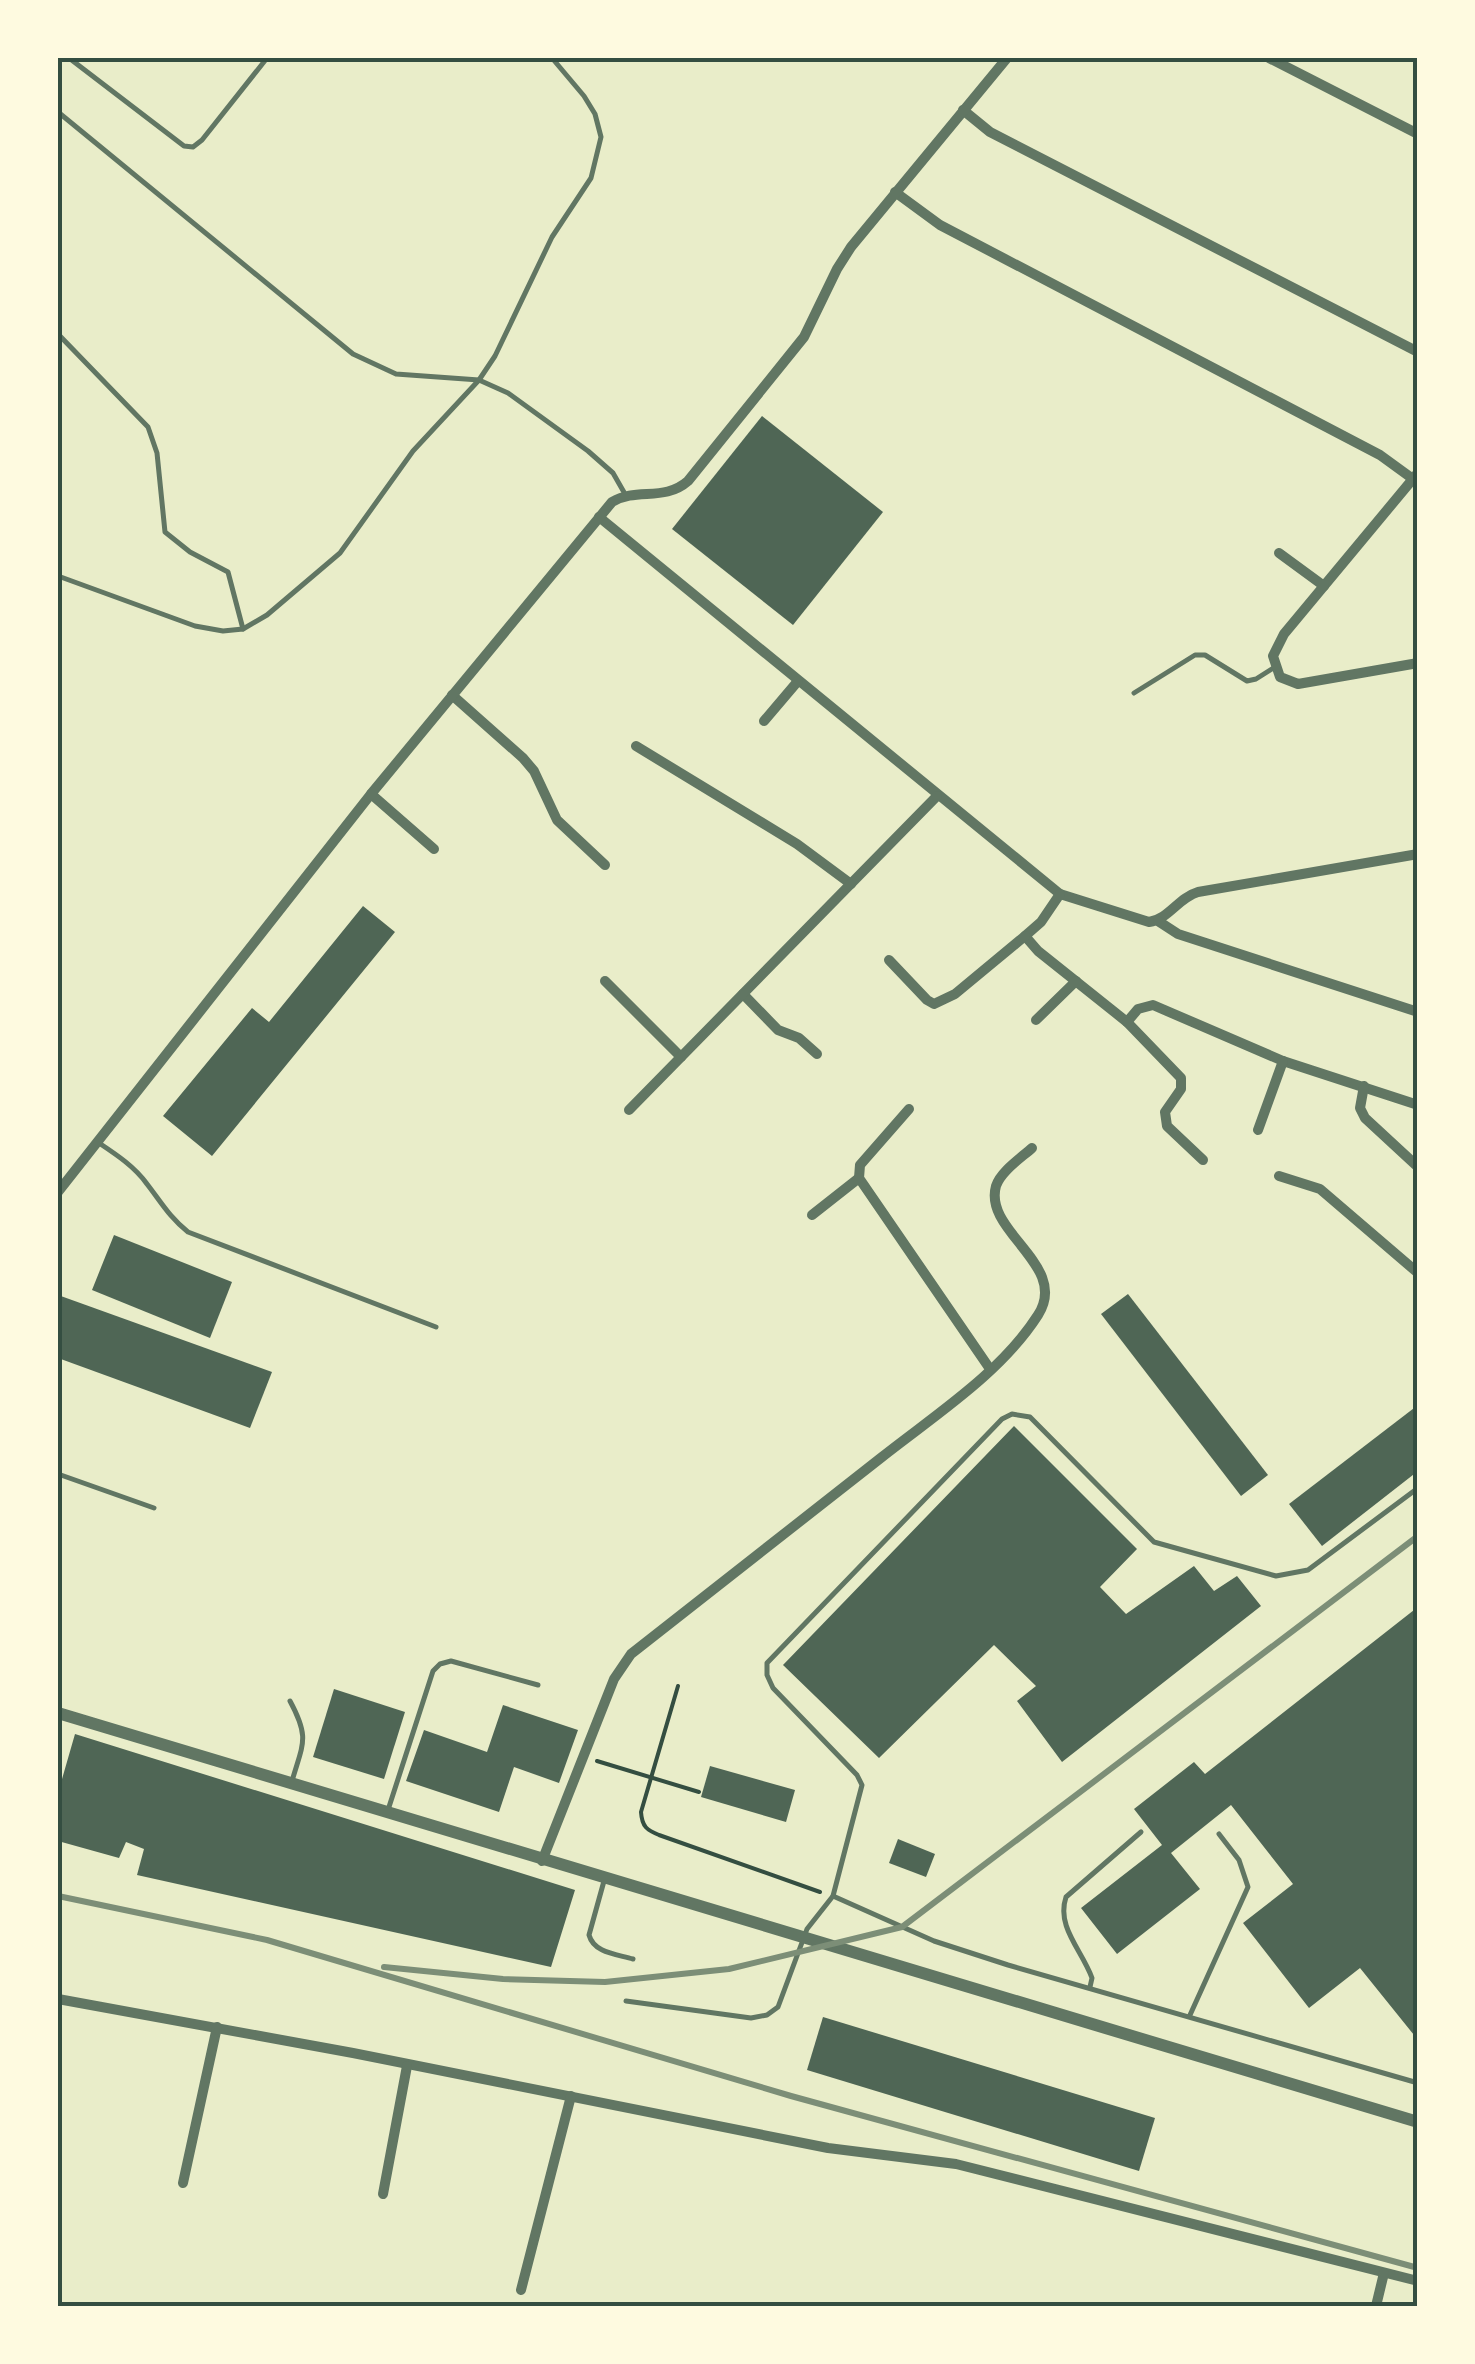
<svg xmlns="http://www.w3.org/2000/svg" width="1475" height="2364" font-family="Lato,sans-serif">
<style>
.building{fill:#4f6655}
.lines{fill:none;stroke-linecap:round;stroke-linejoin:round}
.path{stroke:#344e41;stroke-width:4}
.service{stroke:#617663;stroke-width:5}
.minor{stroke:#617663;stroke-width:10}
.tertiary{stroke:#617663;stroke-width:12}
.rail{stroke:#7c8e77;stroke-width:6}
.neatline{fill:none;stroke:#344e41;stroke-width:4}
</style>
<rect width="100%" height="100%" fill="#e9edc9"/>
<g class="building">
<polygon points="762,416 883,512 793,625 672,529"/>
<polygon points="363,906 395,932 212,1156 163,1116 252,1008 269,1022"/>
<polygon points="114,1235 232,1282 210,1338 92,1290"/>
<polygon points="1128,1294 1268,1475 1241,1496 1101,1314"/>
<polygon points="58,1295 272,1372 250,1428 58,1358"/>
<polygon points="1418,1405 1418,1471 1322,1546 1289,1504"/>
<polygon points="1014,1426 1137,1549 1100,1587 1126,1614 1194,1566 1214,1591 1237,1576 1261,1606 1062,1762 1017,1701 1036,1686 994,1645 879,1758 783,1665"/>
<polygon points="1414,1610 1418,1615 1418,2040 1360,1968 1309,2008 1243,1923 1293,1884 1231,1805 1171,1853 1200,1889 1117,1954 1081,1908 1162,1845 1134,1809 1194,1762 1205,1774"/>
<polygon points="334,1689 405,1712 384,1779 313,1757"/>
<polygon points="503,1705 578,1730 559,1783 514,1767 499,1812 406,1781 424,1730 487,1752"/>
<polygon points="75,1734 575,1890 551,1967 137,1875 144,1849 126,1842 119,1858 58,1841 58,1793"/>
<polygon points="710,1766 795,1790 786,1822 701,1797"/>
<polygon points="898,1839 935,1854 926,1877 889,1863"/>
<polygon points="823,2017 1155,2118 1139,2171 807,2070"/>
</g>
<g class="lines">
<g class="path">
<path d="M678,1686l-37,126c1,15 6,18 18,23l161,57"/>
<polyline points="597,1761 699,1792"/>
</g>
<g class="service">
<polyline points="69,58 184,146 193,147 202,140 267,58"/>
<polyline points="58,112 353,354 396,374 479,380 508,393 588,451 613,473 625,494"/>
<polyline points="58,334 148,427 157,453 165,532 190,552 228,572 243,629"/>
<polyline points="58,576 195,626 223,631 243,629 267,615 340,553 413,451 479,380 495,356 552,237 591,178 601,137 595,114 584,96 552,58"/>
<polyline points="1134,693 1195,655 1205,655 1247,681 1256,679 1275,667"/>
<path d="M99,1143c18,12 36,24 48,41 14,18 23,34 41,48l248,95"/>
<polyline points="58,1474 154,1508"/>
<path d="M290,1701c20,37 13,42 2,80"/>
<polyline points="388,1810 433,1671 440,1664 451,1661 538,1685"/>
<path d="M604,1881l-15,54c5,18 27,19 44,24"/>
<polyline points="833,1896 934,1941 1008,1965 1418,2083"/>
<path d="M1090,1987l2,-9c-10,-28 -36,-51 -26,-81l75,-65"/>
<polyline points="626,2001 751,2018 767,2015 778,2007 807,1929 833,1896 862,1785 857,1775 773,1688 767,1675 767,1663 1002,1419 1012,1414 1030,1417 1154,1542 1276,1576 1308,1570 1418,1488"/>
<polyline points="1190,2015 1248,1887 1239,1860 1219,1834"/>
<polyline points="1239,2306 1240,2306"/>
</g>
<g class="minor">
<polyline points="1269,58 1418,134"/>
<polyline points="963,110 990,132 1418,352"/>
<polyline points="895,192 940,225 1380,455 1413,479"/>
<polyline points="1417,474 1284,634 1273,656 1280,677 1298,684 1418,663"/>
<path d="M599,517l461,377 89,28c20,-3 29,-24 49,-30l220,-38"/>
<polyline points="1279,553 1324,586"/>
<polyline points="452,695 523,758 534,771 557,820 605,865"/>
<polyline points="764,721 798,681"/>
<polyline points="636,746 797,844 851,884"/>
<polyline points="371,794 434,849"/>
<polyline points="1060,894 1041,922 1025,936 1038,951 1127,1022 1138,1009 1153,1005 1283,1061 1418,1105"/>
<polyline points="1158,921 1178,934 1418,1012"/>
<polyline points="889,960 927,1000 934,1004 955,994 1025,936"/>
<polyline points="605,981 681,1057"/>
<polyline points="743,994 778,1030 799,1038 817,1054"/>
<polyline points="1036,1020 1076,981"/>
<polyline points="1127,1022 1181,1078 1181,1089 1165,1112 1167,1126 1203,1160"/>
<polyline points="1364,1086 1360,1108 1365,1118 1418,1167"/>
<polyline points="909,1109 860,1165 859,1178 990,1369"/>
<polyline points="629,1110 937,796"/>
<polyline points="1258,1130 1283,1061"/>
<polyline points="1279,1176 1320,1189 1418,1273"/>
<path d="M58,1192l313,-398 241,-292c25,-15 52,0 76,-21l116,-144 33,-68 14,-22 156,-189"/>
<polyline points="812,1215 859,1178"/>
<path d="M542,1861l72,-182 17,-25c83,-66 167,-131 251,-197 53,-42 119,-84 156,-142 32,-50 -55,-83 -42,-129 5,-15 25,-28 36,-38"/>
<polyline points="58,1999 353,2053 828,2148 956,2164 1418,2281"/>
<polyline points="183,2183 217,2027"/>
<polyline points="383,2194 407,2066"/>
<polyline points="521,2290 571,2096"/>
<polyline points="1376,2306 1384,2273"/>
</g>
<polyline class="tertiary" points="58,1713 1418,2122"/>
<g class="rail">
<polyline points="58,1896 267,1940 791,2096 1418,2268"/>
<polyline points="384,1967 503,1979 605,1982 729,1969 902,1927 1418,1536"/>
</g>
</g>
<rect width="1475" height="2364" fill="none" stroke="#fefae0" stroke-width="120"/>
<rect x="60" y="60" width="1355" height="2244" class="neatline"/>
</svg>
